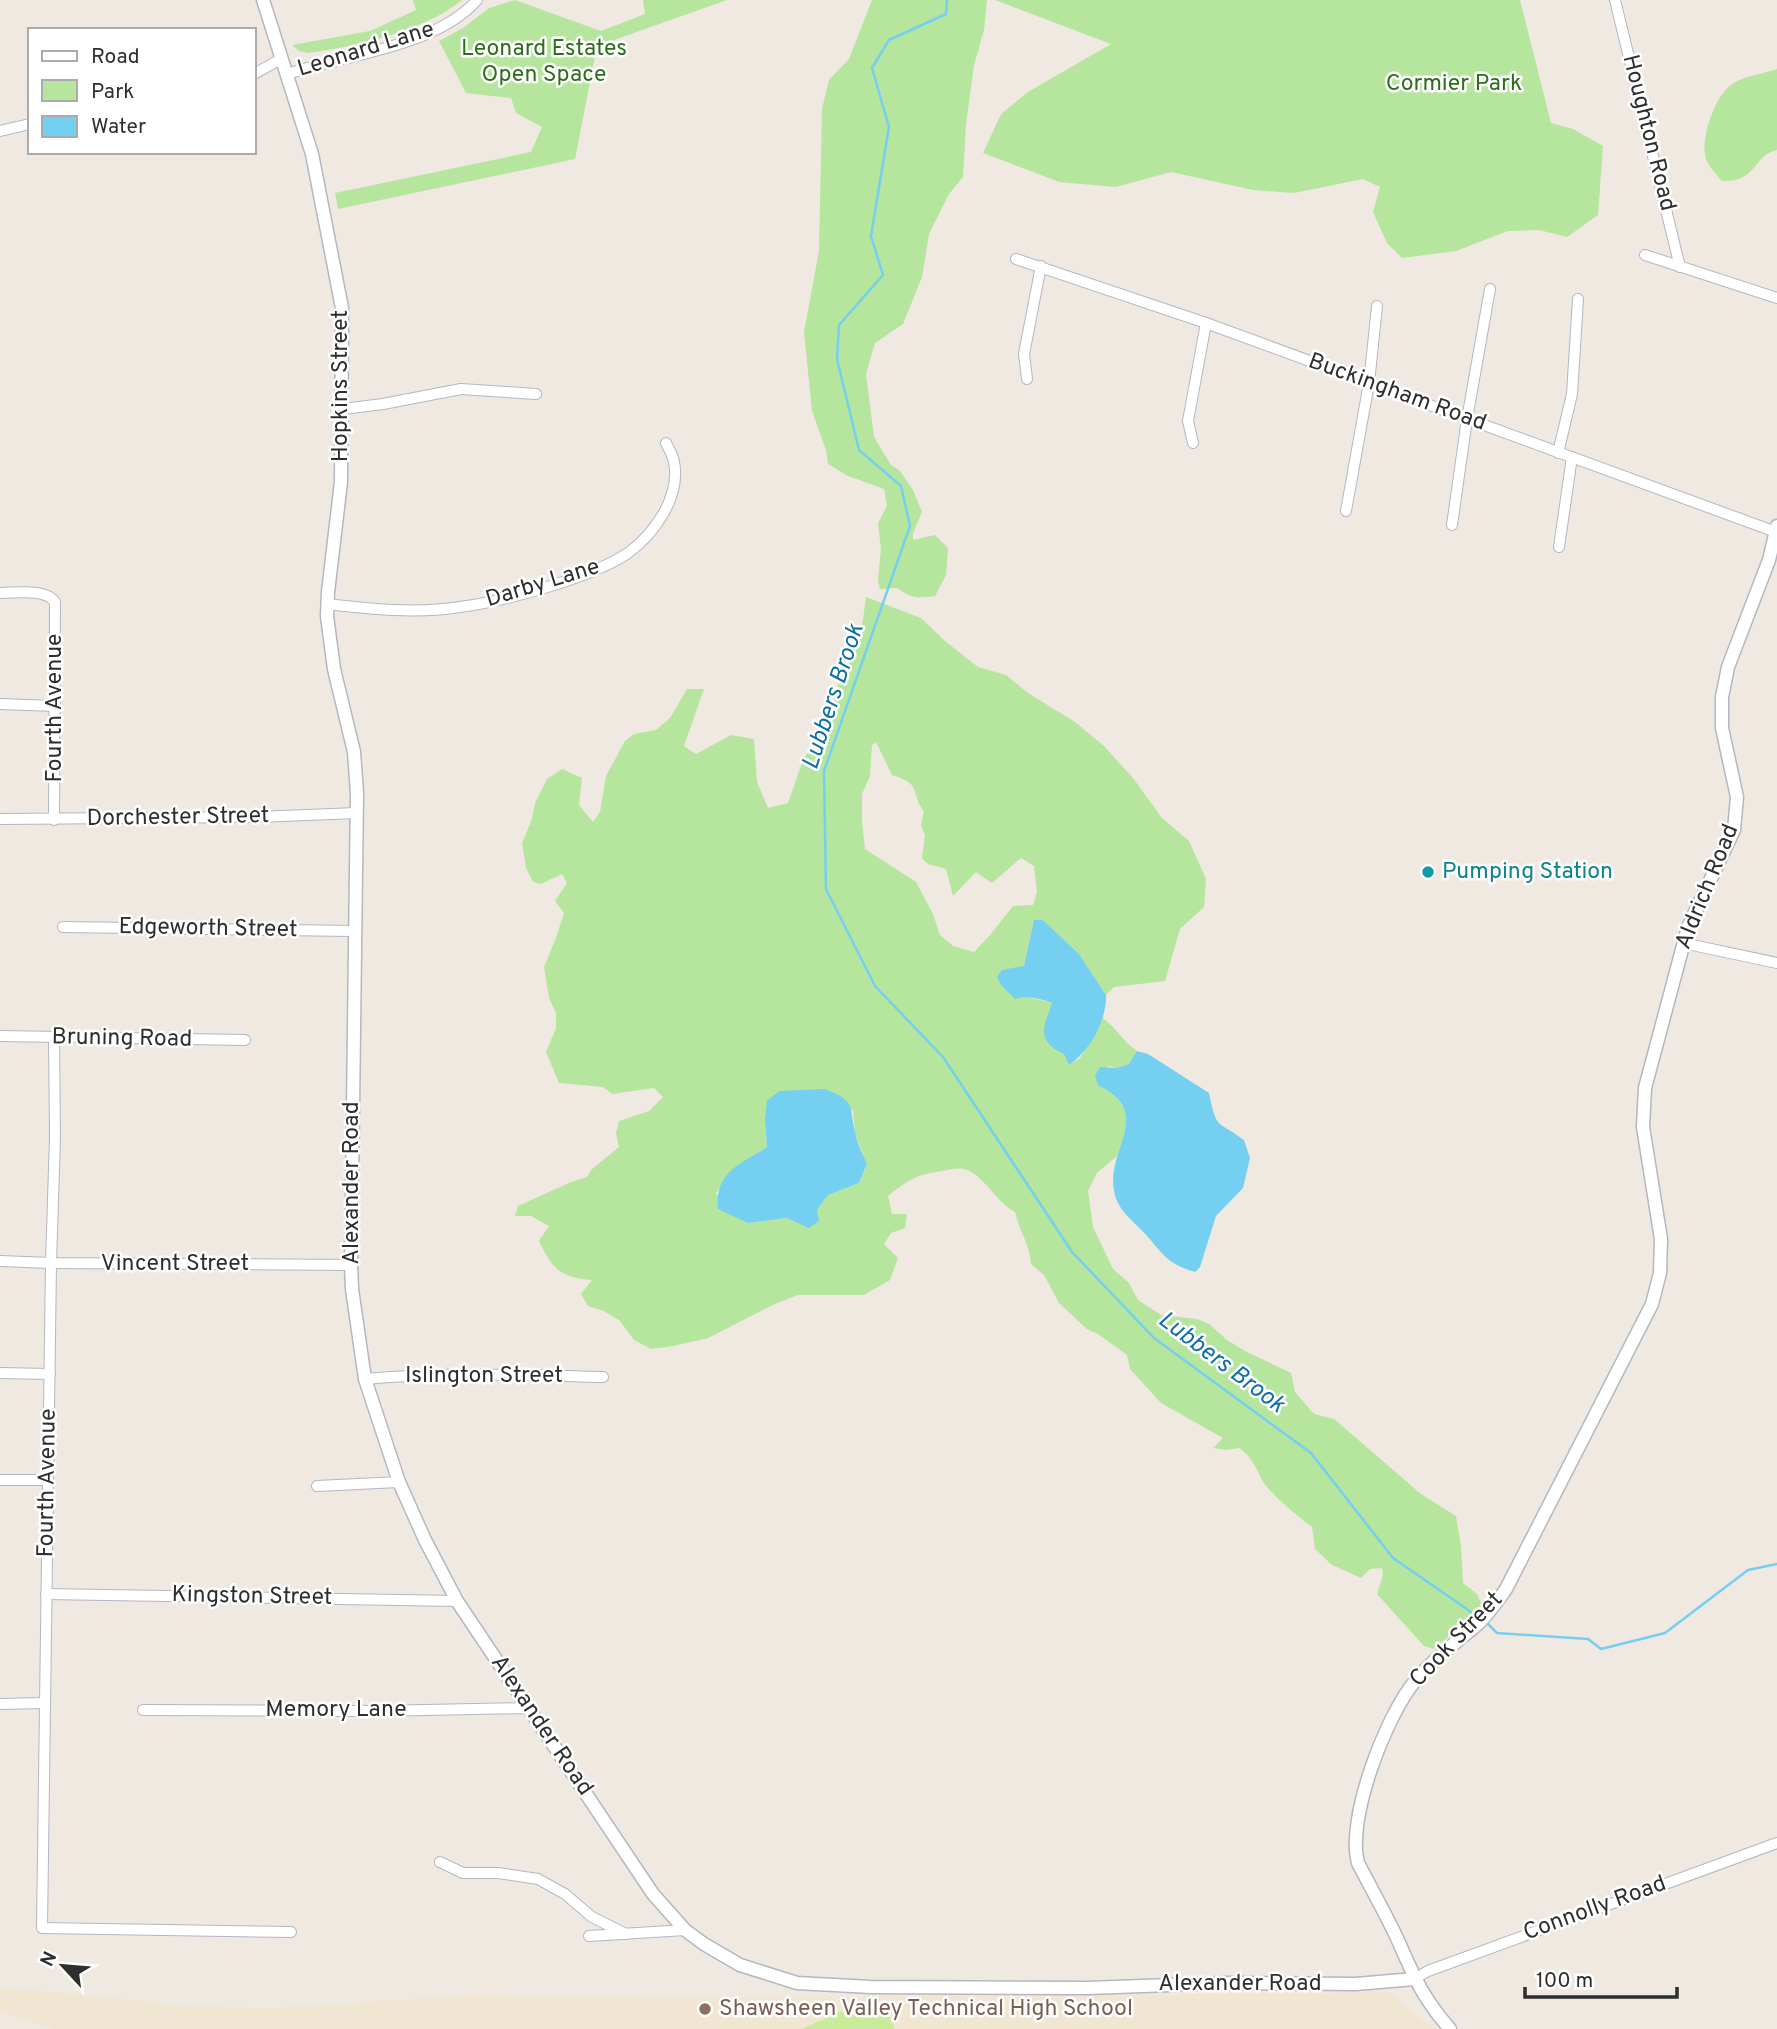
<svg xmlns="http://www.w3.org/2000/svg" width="1777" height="2029" font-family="Overpass,sans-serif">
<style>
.education{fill:#f0e6d1}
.green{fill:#b6e59e;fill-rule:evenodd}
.pitch{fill:#c9ec9a}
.water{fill:#75cff0}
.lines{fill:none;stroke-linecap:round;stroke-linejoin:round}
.stream{stroke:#75cff0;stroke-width:2.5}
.minor-casing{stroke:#b4b7c1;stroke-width:12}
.tertiary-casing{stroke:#b4b7c1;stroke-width:15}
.minor{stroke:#fff;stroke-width:10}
.tertiary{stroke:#fff;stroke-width:12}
.culture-dot{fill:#0f9aa8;stroke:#fff;stroke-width:2.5}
.education-dot{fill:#8d6e63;stroke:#fff;stroke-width:2.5}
.labels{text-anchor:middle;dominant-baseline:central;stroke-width:5;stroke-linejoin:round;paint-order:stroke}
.park-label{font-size:23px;fill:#2c6e1b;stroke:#fff}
.street-label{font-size:23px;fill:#2e2e2e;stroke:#fff}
.culture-label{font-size:23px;fill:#0d838f;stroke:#fff;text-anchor:start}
.education-label{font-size:23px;fill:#785e54;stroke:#fff;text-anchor:start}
.water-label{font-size:24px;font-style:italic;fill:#0d6fa3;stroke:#fff}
</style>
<rect width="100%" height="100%" fill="#efe9e1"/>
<polygon class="education" points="0,1987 190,2006 273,2008 463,1996 749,1997 1390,1993 1434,2029 53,2029 0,2011"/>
<g class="green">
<path d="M413,0h49c-40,32 -104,46 -154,53l-9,-2 -7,-6 78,-14 46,-21z"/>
<polygon points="515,0 601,31 645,14 643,0 727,0 597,46 575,159 338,209 335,193 531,152 542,127 516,113 511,98 466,93 439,41 463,28 489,8"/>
<path d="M872,0h115l-3,30 -10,35 -8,59 -3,53 -14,17 -20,40 -7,43 -19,47 -28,19 -9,31 8,63 17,28 9,6 13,19 9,22 -9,21v7l22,-5 13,13 -2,27 -11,21c-16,2 -25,3 -37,-8l-18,1 -2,-8 3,-32 -3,-26 9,-17 -3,-17 -36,-13 -20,-12 -2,-14 -14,-39 -8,-79 15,-81 3,-142 7,-29 20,-21z"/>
<polygon points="995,0 1520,0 1551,123 1573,129 1603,146 1598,215 1567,237 1539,230 1508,231 1456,251 1402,258 1387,243 1373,212 1380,187 1363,179 1294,193 1253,190 1171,172 1116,187 1059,182 983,153 1001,114 1028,92 1111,44"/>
<path d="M1777,69v81c-25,6 -19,32 -55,31 -7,-8 -16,-17 -17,-27 -3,-19 10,-58 26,-69 11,-9 32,-11 46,-16z"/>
<path d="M866,597l55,21 24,23 33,26 28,8 22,18 47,29 29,24 29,32 29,40 27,23 17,38 -2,28 -24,22 -15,52 -51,6 -8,8 -27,-41 -36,-34h-9l-10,47 -22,3 21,26 30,7 -5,10 21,52 11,-7 23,-40c13,10 21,24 34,33l-7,13 -14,4 -8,-2 -10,19 14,6 14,19 2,14 -11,32 -20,17 -9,18 5,36 20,42 16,14 9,17 23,15 36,4 12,5 18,16 18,11 46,22 4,19 19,22 20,5 87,75 35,22 5,30 2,37 14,11 5,11 -17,17 -31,27 -10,-3 -47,-52 6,-19 -1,-7 -12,1 -9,9 -29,-13 -17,-16 -3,-22c-12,-9 -43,-34 -50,-47 -7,-14 -10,-23 -23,-32l-13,2 -13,-2 10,-10 -62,-35 -31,-34 -3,-14 -29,-21 -11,-5 -28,-26 -15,-28 -13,-11c-1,-19 -12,-34 -16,-52 -16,-9 -23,-23 -37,-35 -14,-13 -24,-8 -41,-5 -23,3 -31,10 -49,24l4,18h15l-2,14 -14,5 -7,11 14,14 -8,22 -26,15h-66l-21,8 -69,35 -35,8 -22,3 -17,-9 -14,-19 -16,-10 -16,-5 -7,-12 11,-14c-32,-3 -39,-10 -53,-39l10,-15 -18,-10h-16l3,-10 53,-24 16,-5 4,-7 28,-23 -3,-14 3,-12 30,-10 14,-14 -9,-9 -42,6 -9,-7 -44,-4 -13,-31 10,-24v-15l-7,-15 -5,-31 12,-29 8,-25 -9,-12 12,-18 -5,-9 -21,10 -8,-2 -7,-14 -4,-25 10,-24 3,-16 12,-24 15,-10 20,9 -3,27 14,17 7,-10 6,-36 19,-35 9,-7 22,-4 14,-12 17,-29h17l-20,57 12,8 35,-19 23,4 3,43 11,26 20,-5 16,-46 11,-12 3,-19 5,-13 11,-11 3,-15 14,-27 12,-40zM876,742l16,33c32,9 18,20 32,36l-3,14 4,10 -3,23 6,6 18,5 7,27 23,-24 16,11 29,-25 13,8 3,26 -4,13 -20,1 -22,28 -17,18 -21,-6 -13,-11 -7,-21 -17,-32 -51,-33 -3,-27v-28l8,-18 2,-31zM853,1110l2,23 12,32 -8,18 -31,12 -11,15 -30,8 -39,5 -32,-29c12,-24 29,-33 51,-47l-2,-27z"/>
</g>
<polygon class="pitch" points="875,2008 885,2008 895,2029 802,2029 839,2012"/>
<g class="water">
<path d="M1034,920h9l36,34 27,41c1,25 -16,56 -37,70l-5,-11c-29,-13 -20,-28 -12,-51 -12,-4 -24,-8 -37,-4l-14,-14 -4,-8 5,-7 22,-4z"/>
<path d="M1137,1051l11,3 61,39c8,38 7,26 35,47l6,18 -7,30 -27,28 -16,51 -5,5c-26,-8 -30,-15 -47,-35 -12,-14 -32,-27 -34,-47 -7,-43 41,-77 -16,-105l-3,-9 5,-9 16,1 13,-4z"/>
<path d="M825,1089c30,12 24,15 30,43 2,11 8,22 12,32l-8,19 -31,12 -11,15 2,11 -10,7 -22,-10 -39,5 -30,-14c-4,-37 23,-45 49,-62l-2,-27 2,-19 12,-10z"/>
</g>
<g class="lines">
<g class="stream">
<polyline points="947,0 946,14 889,40 872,68 889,127 871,236 883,275 839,325 837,359 859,450 901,486 910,526 824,771 826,889 875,986 943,1057 1072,1252 1154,1338 1311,1453 1393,1558 1474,1614"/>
<polyline points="1488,1624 1497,1633 1588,1639 1601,1649 1665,1633 1748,1570 1777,1564"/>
</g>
<g class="minor-casing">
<g id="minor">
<polyline points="1615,0 1680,267"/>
<polyline points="254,74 281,59"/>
<path d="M287,74c57,-19 149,-27 190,-74"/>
<polyline points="0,131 30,124"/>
<polyline points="1645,255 1777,298"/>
<polyline points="1016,259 1206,323 1776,532"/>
<polyline points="1027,379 1024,354 1041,266"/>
<polyline points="343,409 383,404 461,389 536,394"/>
<polyline points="1193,443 1188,421 1206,323"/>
<polyline points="1558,453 1572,394 1578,299"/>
<polyline points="1346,511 1369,383 1377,306"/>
<polyline points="1452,525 1467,419 1490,289"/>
<polyline points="1559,547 1572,457"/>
<path d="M0,593c16,0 45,-5 55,9l-1,218"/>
<path d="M327,604c44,5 89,10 133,3 45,-6 131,-29 168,-54 26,-19 53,-56 46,-91 -1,-6 -5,-13 -8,-19"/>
<polyline points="0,704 55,706"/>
<polyline points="0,819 257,817 357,813"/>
<polyline points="63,927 354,931"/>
<polyline points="1683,943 1777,963"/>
<polyline points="0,1036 245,1040"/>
<polyline points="54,1038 55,1137 51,1263 42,1928 291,1932"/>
<polyline points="0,1261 51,1263 351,1265"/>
<polyline points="0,1373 50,1374"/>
<path d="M365,1379c80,-7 159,-4 238,-2"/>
<polyline points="0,1480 48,1480"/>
<polyline points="317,1486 399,1482"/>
<polyline points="46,1594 457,1601"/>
<polyline points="0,1704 44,1703"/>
<polyline points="143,1710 377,1711 528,1708"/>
<polyline points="440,1862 463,1873 498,1873 538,1879 565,1894 592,1917 626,1934"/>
<polyline points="589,1936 685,1930"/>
<polyline points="1414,1979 1428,1971 1777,1843"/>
</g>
</g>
<g class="tertiary-casing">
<g id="tertiary">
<polyline points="263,0 312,154 342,308 341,482 328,592 327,616 334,669 354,752 357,793 351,1265 352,1289 365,1379 399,1482 425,1540 457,1601 653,1894 685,1930 704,1944 740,1965 797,1983 871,1987 1087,1988 1227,1983 1356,1984 1414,1979"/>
<path d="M1450,2029c-29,-33 -37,-55 -54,-93 -12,-25 -25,-48 -38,-73 -12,-44 28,-147 57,-182 18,-22 42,-39 64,-58 10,-10 19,-23 27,-34l146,-285 8,-31 1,-34 -18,-112 2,-39 43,-161 46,-97 3,-33 -15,-69v-31l6,-30 41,-107 8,-34"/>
</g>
</g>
<use href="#minor" class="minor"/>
<use href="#tertiary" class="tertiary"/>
</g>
<circle class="culture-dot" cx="1428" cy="872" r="7"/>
<circle class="education-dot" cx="705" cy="2009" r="7"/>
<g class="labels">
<g class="park-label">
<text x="544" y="49">Leonard Estates<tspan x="544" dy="26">Open Space</tspan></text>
<text x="1454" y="84">Cormier Park</text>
</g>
<g class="street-label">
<text transform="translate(366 50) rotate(-17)">Leonard Lane</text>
<text transform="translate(1648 133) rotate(76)">Houghton Road</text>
<text transform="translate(341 386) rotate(-90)">Hopkins Street</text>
<text transform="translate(1397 393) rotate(20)">Buckingham Road</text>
<text transform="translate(543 584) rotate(-17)">Darby Lane</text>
<text transform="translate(55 708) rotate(-90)">Fourth Avenue</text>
<text transform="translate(178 818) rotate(-1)">Dorchester Street</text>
<text transform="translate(1708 887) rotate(-68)">Aldrich Road</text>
<text transform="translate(208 929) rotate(1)">Edgeworth Street</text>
<text transform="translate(122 1039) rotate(1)">Bruning Road</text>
<text transform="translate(352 1183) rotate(-90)">Alexander Road</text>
<text x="175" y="1264">Vincent Street</text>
<text x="484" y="1376">Islington Street</text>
<text transform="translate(48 1483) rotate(-89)">Fourth Avenue</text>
<text transform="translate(252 1597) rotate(1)">Kingston Street</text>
<text transform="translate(1457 1640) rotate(-46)">Cook Street</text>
<text x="336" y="1710">Memory Lane</text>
<text transform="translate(541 1726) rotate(56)">Alexander Road</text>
<text transform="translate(1595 1909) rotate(-20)">Connolly Road</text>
<text x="1240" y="1984">Alexander Road</text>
</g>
<g class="culture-label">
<text x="1442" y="872">Pumping Station</text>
</g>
<g class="education-label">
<text x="719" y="2009">Shawsheen Valley Technical High School</text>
</g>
<g class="water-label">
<text transform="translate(834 697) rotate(-72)">Lubbers Brook</text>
<text transform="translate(1221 1363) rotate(37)">Lubbers Brook</text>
</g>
</g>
<rect x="28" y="28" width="228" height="126" fill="#ffffff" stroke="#ababab" stroke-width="2"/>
<rect x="42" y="51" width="35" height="10" fill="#ffffff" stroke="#ababab" stroke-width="2"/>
<text x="91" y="63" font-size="21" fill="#2e2e2e">Road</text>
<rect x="42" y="80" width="35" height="21" fill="#b6e59e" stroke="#ababab" stroke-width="2"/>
<text x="91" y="98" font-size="21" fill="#2e2e2e">Park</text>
<rect x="42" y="116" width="35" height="21" fill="#75cff0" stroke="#ababab" stroke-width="2"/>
<text x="91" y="133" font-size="21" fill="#2e2e2e">Water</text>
<g transform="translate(63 1966) rotate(296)" stroke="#ffffff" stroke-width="5" paint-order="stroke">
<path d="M0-5L12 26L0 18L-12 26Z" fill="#2e2e2e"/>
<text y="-10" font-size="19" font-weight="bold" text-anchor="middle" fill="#2e2e2e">N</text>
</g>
<path d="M1525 1987v10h152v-10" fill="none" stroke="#2e2e2e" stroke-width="3.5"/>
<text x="1536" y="1987" font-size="21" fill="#2e2e2e" stroke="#ffffff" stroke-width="5" paint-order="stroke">100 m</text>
</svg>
